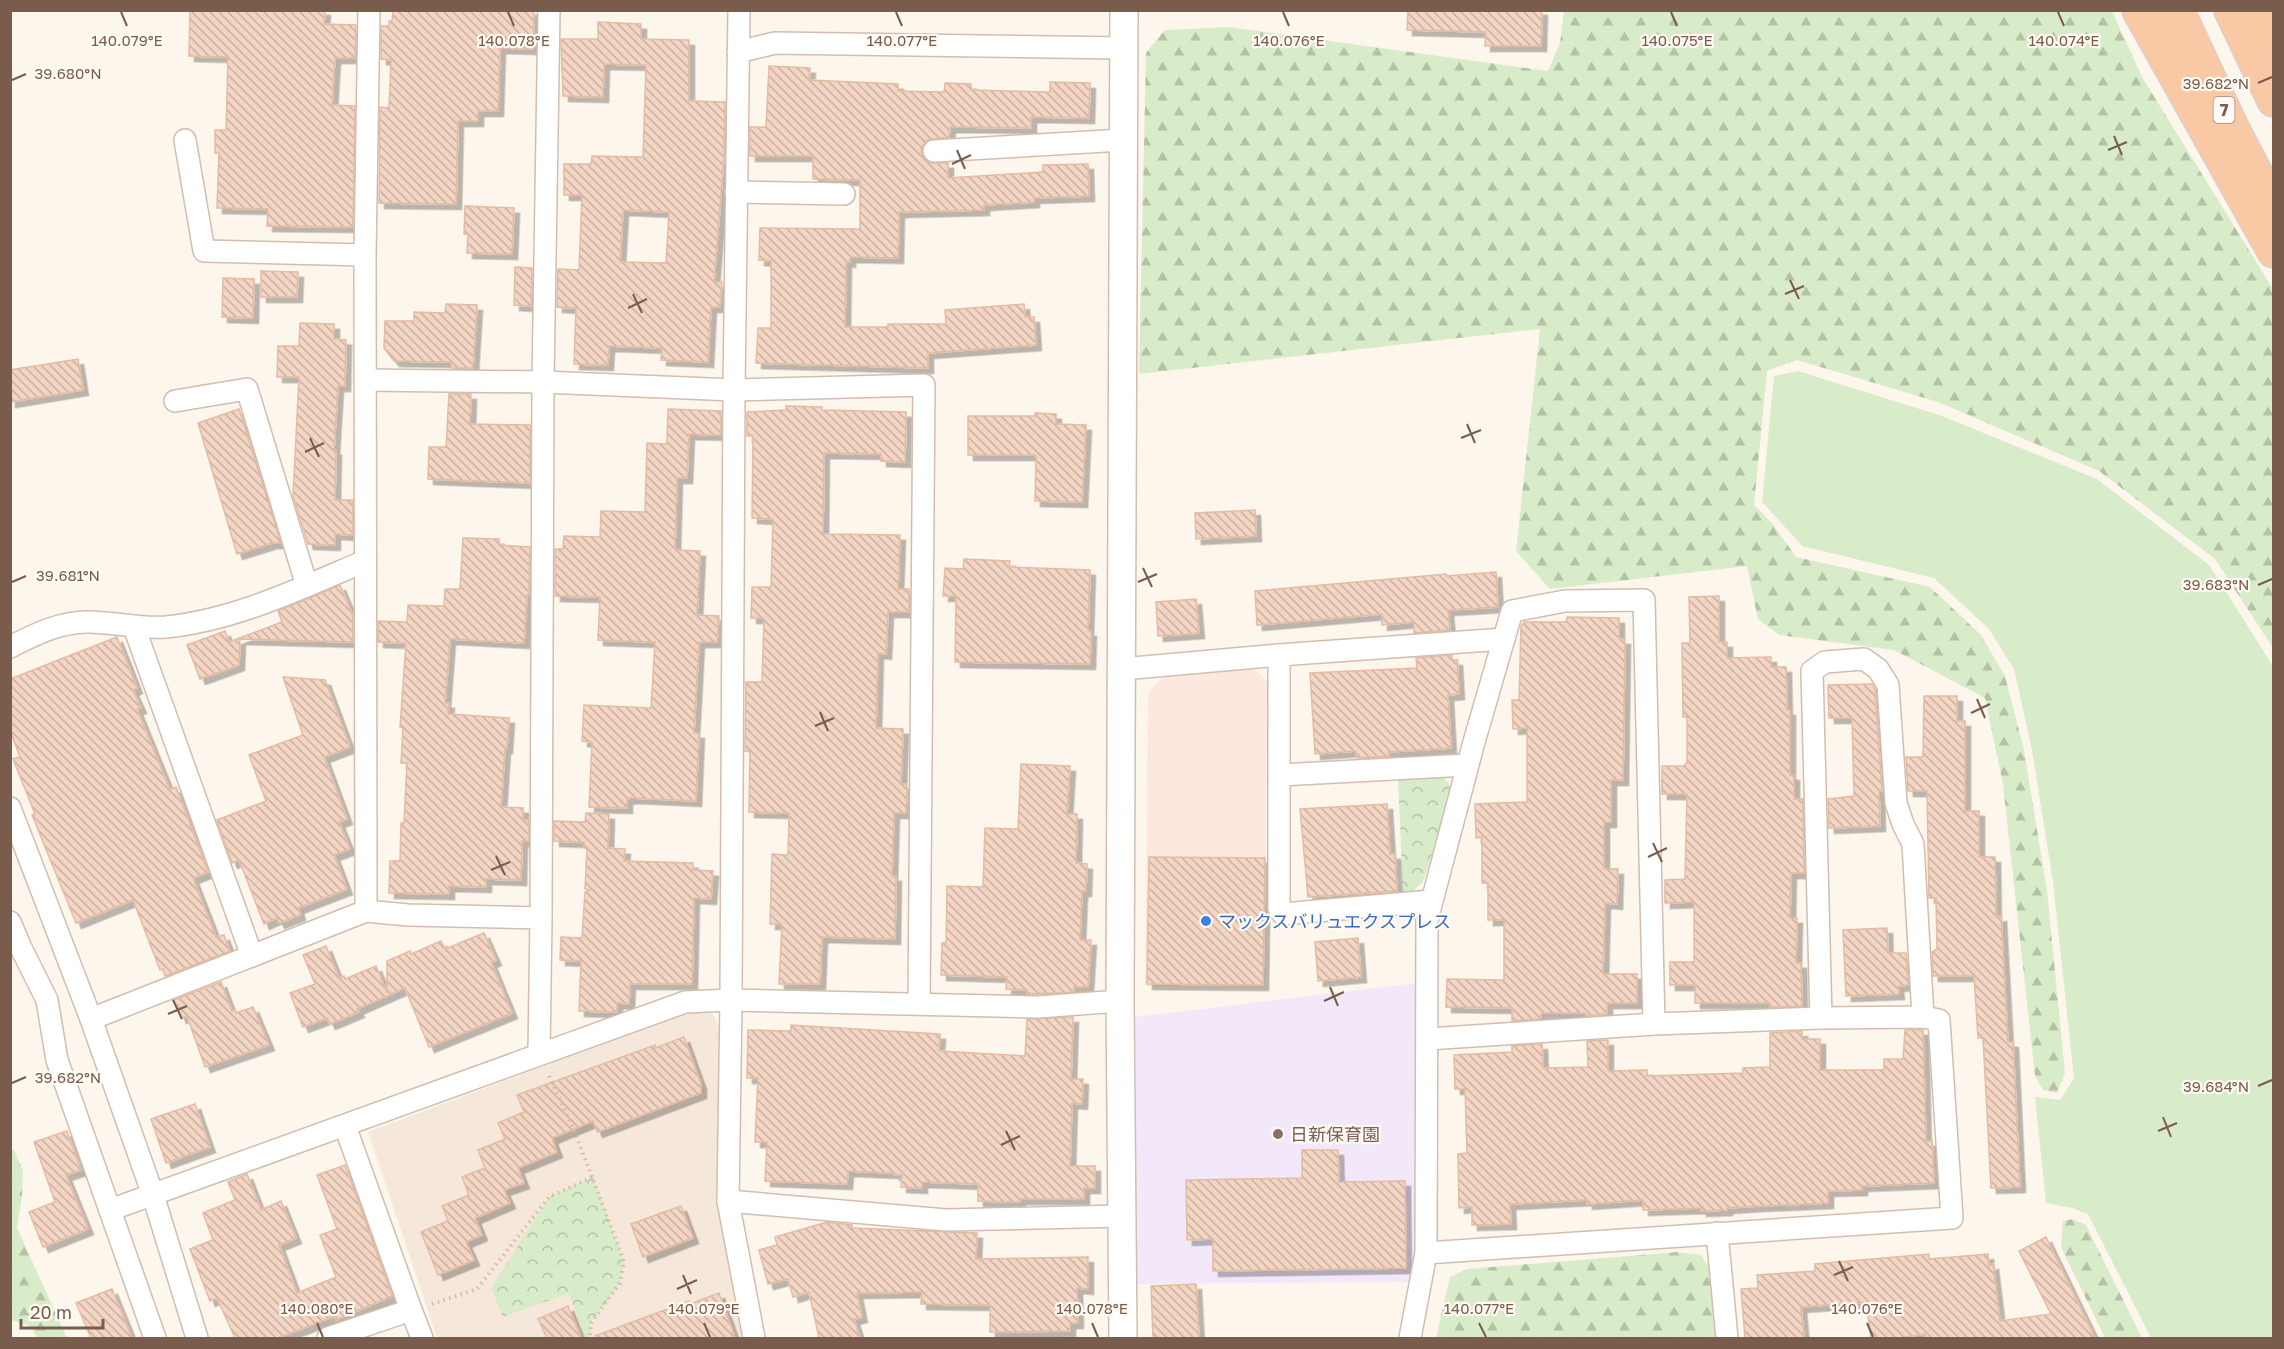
<svg xmlns="http://www.w3.org/2000/svg" width="2284" height="1349" font-family="'Golos Text','Noto Sans JP',sans-serif">
<style>
.residential{fill:#f5e8da}
.commercial{fill:#fde8e0}
.education{fill:#f3e8fa}
.grass{fill:#d8ecc9}
.forest{fill:url(#forest-firs)}
.park{fill:url(#park-crowns)}
.building{fill:url(#building-back-hatch);stroke:#e6bba3;stroke-width:1.5;fill-rule:evenodd;filter:url(#shadow)}
.lines{fill:none;stroke-linecap:round;stroke-linejoin:round}
.minor-casing{stroke:#d1beb0;stroke-width:24}
.tertiary-casing{stroke:#d1beb0;stroke-width:30}
.trunk-casing{stroke:#dad1cd;stroke-width:36}
.path{stroke:#d9b8a5;stroke-width:4;stroke-dasharray:1.5 4.5;stroke-linecap:butt}
.minor{stroke:#fff;stroke-width:21}
.tertiary{stroke:#fff;stroke-width:27}
.trunk{stroke:#f9c8a4;stroke-width:33}
.ticks{fill:none;stroke:#7a5c4d;stroke-width:2}
.shop-dot{fill:#3f7fe0;stroke:#fffaf3;stroke-width:2}
.education-dot{fill:#8d6e63;stroke:#fffaf3;stroke-width:2}
.labels{text-anchor:middle;dominant-baseline:central;stroke-width:4.5;stroke-linejoin:round;paint-order:stroke}
.shield{fill:#fffaf3;stroke:#a28b7f;stroke-width:1.5}
.shield-label{font-size:16px;font-weight:bold;fill:#7a5c4d}
.shop-label{font-size:18px;fill:#366cbe;stroke:#fffaf3;text-anchor:start}
.education-label{font-size:18px;fill:#785e54;stroke:#fffaf3;text-anchor:start}
.ticks-label{font-size:15px;text-anchor:middle;fill:#7a5c4d;stroke:#fffaf3;stroke-width:4.5;stroke-linejoin:round;paint-order:stroke}
</style>
<defs>
<pattern id="forest-firs" width="22" height="20" patternUnits="userSpaceOnUse" patternTransform="scale(1.5)"><rect width="22" height="20" fill="#d8ecc9"/><path d="M5 1l3.5 6h-7zM16 11l3.5 6h-7z" fill="#b4c2a5"/></pattern>
<pattern id="park-crowns" width="20" height="18" patternUnits="userSpaceOnUse" patternTransform="scale(1.5)"><rect width="20" height="18" fill="#d8ecc9"/><path d="M2 6a3 3 0 1 1 6 0M12 15a3 3 0 1 1 6 0" fill="none" stroke="#b4c2a5"/></pattern>
<pattern id="building-back-hatch" width="6" height="6" patternUnits="userSpaceOnUse" patternTransform="scale(1.5)"><rect width="6" height="6" fill="#f3d5c3"/><path d="M-1 5l2 2M0 0l6 6M5-1l2 2" fill="none" stroke="#cab0a1"/></pattern>
<filter id="shadow"><feDropShadow dx="5.5" dy="5.5" stdDeviation="0" flood-color="#0004"/></filter>
</defs>
<rect width="100%" height="100%" fill="#fdf6ec"/>
<polygon class="residential" points="688,1012 713,1014 720,1027 745,1338 437,1338 368,1132"/>
<polygon class="commercial" points="1252,667 1267,681 1265,987 1145,986 1148,692 1165,676"/>
<polygon class="education" points="1417,983 1420,1251 1414,1282 1137,1284 1135,1017"/>
<polygon class="grass" points="1798,371 1942,416 2097,479 2209,565 2273,666 2273,1338 2151,1338 2088,1214 2072,1208 2046,1203 2035,1097 2060,1100 2074,1078 2053,882 2032,750 2014,669 1989,629 1934,578 1802,546 1762,502 1774,376"/>
<g class="forest">
<polygon points="1564,11 2112,11 2142,77 2273,289 2273,648 2215,559 2099,471 1938,402 1797,360 1767,371 1754,505 1772,523 1796,557 1930,587 1981,635 2005,676 2024,750 2047,891 2065,1073 2057,1093 2043,1090 2035,1076 2003,784 1985,698 1894,650 1779,635 1758,619 1747,566 1550,589 1516,551 1540,329 1139,374 1146,53 1165,30 1229,27 1548,71 1560,43"/>
<polygon points="11,1150 14,1150 23,1171 22,1197 17,1228 67,1338 38,1338 28,1325 11,1320"/>
<polygon points="2073,1219 2086,1225 2142,1338 2105,1338 2061,1247 2063,1221"/>
<polygon points="1678,1252 1701,1255 1709,1268 1716,1338 1436,1338 1450,1277 1467,1269"/>
</g>
<g class="park">
<polygon points="1441,774 1453,790 1423,882 1413,891 1403,893 1398,777"/>
<polygon points="593,1177 624,1261 620,1283 591,1323 590,1338 585,1338 569,1293 503,1317 491,1288 549,1197"/>
</g>
<g class="building">
<polygon points="190,10 325,10 324,24 356,25 355,58 335,58 332,105 355,106 353,227 267,226 268,209 217,208 219,153 215,153 215,130 226,130 228,57 189,56"/>
<polygon points="393,10 534,10 533,49 500,48 498,111 478,111 478,121 458,121 456,204 379,203 380,107 389,108 391,60 381,59 381,26 389,26 389,21 392,21"/>
<polygon points="1408,10 1542,10 1541,46 1485,46 1486,32 1407,30"/>
<path d="M598,22l43,2v15l48,1v61l36,1 -1,54 -10,126h8l-2,25h-9l-3,55 -47,-2 1,-12 -53,-2 -1,19 -34,-1 2,-56 -19,-1 1,-38 21,1 3,-75h-18v-31h27l1,-8 51,1 3,-92 -42,-1 -1,33 -40,-1 -2,-57h37zM623,210l46,2 -3,51 -46,-1z"/>
<polygon points="769,66 810,68 809,80 898,84 898,91 944,92 945,83 971,84 971,90 1050,92 1050,82 1090,83 1089,118 1031,117 1031,128 950,127 949,137 928,140 923,145 921,151 923,157 929,163 948,163 948,178 1043,172 1043,165 1088,164 1089,196 1034,198 1034,202 984,205 984,210 899,212 898,258 850,257 850,262 846,261 845,327 888,327 888,324 946,324 945,310 1024,304 1025,317 1034,317 1036,345 928,353 928,368 756,363 758,328 771,328 771,261 759,260 760,228 860,229 860,180 813,179 813,156 750,156 750,127 766,127"/>
<polygon points="465,206 514,208 512,254 467,253 468,234 464,234"/>
<polygon points="515,267 532,268 531,306 514,305"/>
<polygon points="261,271 298,272 297,297 261,297"/>
<polygon points="223,278 254,279 253,318 222,317"/>
<polygon points="446,304 477,305 473,368 451,368 451,362 394,361 384,348 385,321 414,321 414,312 445,313"/>
<polygon points="300,323 334,324 334,339 346,340 345,386 338,386 334,450 336,450 335,500 353,500 353,535 335,534 335,545 308,544 293,496 299,377 277,377 278,346 299,346"/>
<polygon points="78,359 83,390 10,402 10,370"/>
<polygon points="449,394 471,394 470,424 530,425 530,483 428,479 429,447 446,447"/>
<polygon points="786,406 822,407 822,410 906,412 905,462 881,461 881,454 824,453 823,534 900,535 898,589 909,589 909,612 888,612 886,654 878,653 876,728 903,729 901,784 907,784 906,813 894,813 892,876 896,876 895,939 822,937 820,984 779,984 782,924 770,924 772,854 788,855 789,813 749,812 750,752 745,751 746,682 762,682 764,618 751,618 752,587 771,587 773,519 752,518 753,436 747,436 747,412 786,410"/>
<polygon points="239,409 281,543 272,543 237,554 198,423"/>
<polygon points="668,409 721,411 721,435 689,434 687,478 677,478 675,550 700,551 697,615 719,616 717,642 699,642 694,733 699,733 696,801 631,798 627,799 627,808 589,807 592,742 582,741 584,705 651,708 655,642 598,640 600,597 555,596 555,549 563,549 564,536 600,537 601,511 645,512 647,443 667,444"/>
<polygon points="1035,413 1056,414 1056,424 1086,425 1082,502 1035,501 1036,456 1034,455 968,455 968,416 1035,416"/>
<polygon points="1255,510 1256,536 1196,539 1195,513"/>
<polygon points="463,538 499,539 499,545 530,547 529,595 527,595 524,643 450,639 445,703 449,703 448,714 509,718 507,748 505,748 501,807 523,808 523,820 529,820 529,841 522,841 521,880 486,879 486,887 449,886 449,894 389,893 390,861 400,861 401,823 404,823 407,763 401,763 403,728 400,727 406,643 378,642 378,621 407,622 408,605 444,606 445,589 460,589"/>
<polygon points="964,559 1010,561 1009,567 1090,570 1088,631 1091,631 1090,664 955,662 956,596 943,596 945,568 963,569"/>
<polygon points="1496,572 1498,607 1448,610 1450,630 1414,633 1414,622 1382,625 1382,614 1257,625 1255,591 1446,574 1446,576"/>
<polygon points="340,585 353,616 353,642 240,639 239,665 200,679 187,645 225,631 229,642 282,622 278,611"/>
<polygon points="1719,596 1719,642 1727,642 1727,658 1771,657 1771,667 1786,667 1787,710 1790,710 1790,775 1794,775 1794,799 1803,799 1804,873 1791,873 1790,918 1797,918 1796,963 1801,963 1802,1006 1770,1007 1770,1003 1695,1003 1695,985 1670,985 1670,962 1694,962 1694,902 1665,903 1665,880 1685,879 1687,794 1662,794 1662,766 1685,766 1685,764 1687,763 1687,717 1683,717 1682,643 1690,643 1689,597"/>
<polygon points="1196,599 1199,633 1158,636 1156,602"/>
<polygon points="1567,617 1619,618 1619,639 1625,639 1623,780 1611,780 1611,822 1604,822 1604,869 1618,869 1617,904 1605,903 1603,974 1637,974 1637,1003 1607,1003 1607,1014 1586,1016 1586,1013 1541,1013 1541,1019 1512,1021 1512,1008 1446,1007 1447,979 1504,980 1504,920 1488,920 1488,883 1482,883 1482,837 1476,838 1475,804 1527,802 1527,728 1513,729 1512,700 1519,700 1521,626 1524,622 1566,622"/>
<polygon points="117,637 137,688 133,690 141,708 137,709 170,790 176,787 208,872 193,878 216,937 224,935 230,951 165,976 163,969 160,970 133,900 76,923 32,815 35,814 13,759 20,757 10,730 10,679"/>
<polygon points="1452,655 1452,660 1457,660 1459,694 1448,695 1451,748 1388,752 1389,756 1357,758 1356,751 1315,754 1310,673 1417,668 1416,658"/>
<polygon points="283,677 325,680 350,747 324,757 347,819 339,822 350,849 334,855 347,889 298,908 300,915 279,923 277,918 264,924 239,860 232,863 217,820 266,801 249,755 303,735"/>
<polygon points="1872,684 1875,689 1882,791 1879,791 1880,826 1829,828 1828,799 1854,796 1852,718 1829,718 1828,685"/>
<polygon points="1924,696 1957,696 1957,721 1965,721 1965,811 1979,811 1979,857 1995,857 1996,917 2001,916 2008,1042 2013,1042 2020,1187 1991,1188 1983,1038 1978,1038 1974,976 1933,976 1932,952 1937,949 1936,898 1929,898 1927,791 1908,791 1906,757 1923,757"/>
<polygon points="1021,764 1070,766 1067,814 1077,814 1076,863 1087,864 1086,891 1082,891 1080,940 1091,940 1088,987 1074,987 1074,992 1027,994 1027,990 1006,989 1007,977 941,975 942,943 946,943 947,886 983,887 985,828 1018,829"/>
<polygon points="1387,804 1390,854 1395,854 1397,891 1308,897 1300,809"/>
<polygon points="586,813 609,814 608,848 625,849 624,861 693,863 693,870 713,871 711,899 694,898 692,984 630,984 629,1004 617,1003 617,1012 579,1011 581,961 560,960 561,937 582,938 585,892 590,890 585,889 587,848 584,848 584,842 554,841 554,821 585,822"/>
<polygon points="1149,857 1265,858 1263,985 1147,984"/>
<polygon points="1887,928 1888,953 1906,953 1908,985 1898,986 1899,994 1846,996 1843,930"/>
<polygon points="484,933 496,960 491,962 512,1013 429,1047 405,988 357,1009 359,1012 330,1024 327,1018 303,1027 290,993 315,984 303,955 326,946 339,978 344,976 345,979 376,966 387,993 387,961 410,951 411,954 441,941 445,949"/>
<polygon points="1358,938 1361,977 1318,981 1315,942"/>
<polygon points="221,982 232,1011 235,1010 236,1013 253,1007 269,1045 205,1067 187,1016 181,1018 174,1000"/>
<polygon points="1073,1017 1071,1079 1083,1079 1082,1104 1072,1103 1070,1166 1095,1166 1095,1188 1084,1188 1084,1199 1020,1199 1020,1202 978,1201 978,1184 922,1182 922,1188 901,1187 902,1175 894,1175 894,1173 848,1171 847,1184 765,1181 767,1142 755,1142 758,1078 747,1078 748,1030 791,1031 791,1025 940,1034 939,1051 1025,1056 1027,1019"/>
<polygon points="1905,1030 1923,1030 1926,1141 1932,1141 1934,1183 1862,1186 1862,1190 1828,1191 1828,1203 1758,1206 1727,1208 1727,1210 1701,1211 1701,1208 1643,1210 1643,1200 1587,1204 1587,1200 1510,1204 1511,1224 1472,1225 1472,1207 1459,1208 1458,1154 1467,1153 1465,1089 1455,1089 1454,1055 1512,1052 1512,1046 1542,1044 1543,1068 1588,1067 1587,1041 1608,1040 1608,1071 1647,1070 1647,1076 1743,1073 1743,1068 1770,1067 1770,1033 1802,1031 1802,1039 1820,1039 1820,1070 1884,1070 1884,1059 1903,1059"/>
<polygon points="684,1037 701,1084 701,1093 597,1132 593,1121 552,1138 557,1152 518,1168 524,1183 504,1190 510,1203 475,1218 482,1235 466,1242 474,1260 438,1275 421,1232 448,1221 442,1206 469,1195 462,1177 485,1168 478,1150 505,1139 498,1123 524,1112 517,1095 655,1045 655,1048"/>
<polygon points="195,1104 210,1147 166,1163 151,1119"/>
<polygon points="67,1131 81,1170 66,1175 88,1229 43,1247 29,1212 55,1202 34,1142"/>
<polygon points="1302,1150 1338,1150 1339,1182 1405,1181 1406,1268 1213,1271 1213,1239 1187,1240 1186,1180 1302,1178"/>
<polygon points="345,1165 392,1296 336,1320 335,1316 278,1338 235,1338 217,1298 210,1301 190,1249 213,1240 203,1213 235,1200 228,1182 247,1174 261,1210 281,1201 296,1238 279,1245 297,1293 336,1277 320,1235 337,1229 317,1175"/>
<polygon points="681,1206 693,1238 643,1257 631,1224"/>
<polygon points="827,1222 852,1225 853,1228 977,1233 976,1259 1088,1257 1088,1289 1077,1288 1078,1323 1070,1323 1070,1331 990,1332 990,1305 921,1304 922,1292 857,1293 862,1317 854,1319 860,1338 819,1338 809,1292 793,1297 788,1279 768,1284 759,1250 777,1245 775,1237"/>
<polygon points="2046,1237 2095,1338 1925,1338 1925,1334 1899,1338 1871,1338 1866,1302 1801,1307 1804,1338 1745,1338 1741,1289 1758,1288 1757,1275 1815,1271 1815,1264 1929,1254 1929,1259 1988,1254 1989,1266 1993,1264 2000,1321 2051,1314 2019,1251"/>
<polygon points="1196,1284 1199,1338 1153,1338 1151,1286"/>
<polygon points="112,1289 132,1338 91,1338 76,1303"/>
<polygon points="719,1293 735,1338 596,1338 595,1336 689,1301 690,1304"/>
<polygon points="568,1306 581,1338 547,1338 538,1319"/>
</g>
<g class="lines">
<g class="minor-casing">
<g id="minor">
<polyline points="369,10 365,255 366,911 408,915 541,918 539,1054"/>
<polyline points="739,10 734,390 731,1000 728,1201 754,1338"/>
<polyline points="738,52 775,43 1124,48"/>
<polyline points="185,140 204,251 365,255"/>
<polyline points="934,151 1123,140"/>
<polyline points="736,192 844,194"/>
<polyline points="365,380 543,382 734,390 924,385 919,1004"/>
<polyline points="175,401 247,389 307,586"/>
<polyline points="134,627 252,956"/>
<path d="M10,647c26,-13 49,-25 78,-25 26,0 51,7 78,5 70,-7 135,-39 199,-66"/>
<polyline points="1279,655 1279,909 1283,914 1431,901"/>
<polyline points="1122,669 1279,655 1504,639"/>
<polyline points="1280,775 1467,765"/>
<polyline points="10,808 91,1019 153,1195 197,1338"/>
<polyline points="541,918 543,382 549,10"/>
<polyline points="10,922 21,948 47,1000 57,1060 155,1338"/>
<polyline points="1821,1018 1812,671 1825,662 1864,659 1878,669 1888,685 1896,803 1903,824 1913,844 1923,1017"/>
<polyline points="91,1019 366,911"/>
<polyline points="345,1126 411,1310"/>
<polyline points="728,1201 946,1220 1123,1216"/>
<polyline points="110,1210 685,1002 731,1000 1038,1007 1120,1001"/>
<polyline points="1717,1233 1727,1338"/>
<polyline points="1426,1253 1952,1218 1939,1020 1923,1017 1821,1018 1654,1024 1428,1039"/>
<polyline points="328,1338 411,1310 422,1338"/>
<polyline points="1410,1338 1426,1253 1427,920 1474,742 1512,611 1565,601 1644,600 1654,1024"/>
</g>
</g>
<g class="tertiary-casing">
<polyline id="tertiary" points="1123,1338 1120,1001 1124,10"/>
</g>
<g class="trunk-casing">
<g id="trunk">
<polyline points="2139,10 2274,251"/>
<polyline points="2177,10 2231,126 2270,201"/>
<polyline points="2231,10 2274,100"/>
<polyline points="2263,10 2274,36"/>
</g>
</g>
<g class="path">
<polyline points="549,1076 574,1130 624,1261 620,1283 591,1323 590,1338"/>
<polyline points="432,1304 477,1289 549,1197 593,1177"/>
</g>
<use href="#minor" class="minor"/>
<use href="#tertiary" class="tertiary"/>
<use href="#trunk" class="trunk"/>
</g>
<path class="ticks" d="M121,12l6,14M508,12l6,14M896,12l6,14M1283,12l6,14M1671,12l6,14M2058,12l6,14M12,80l14,-6M2258,83l14,-6M2114,136l8,19M957,150l8,19M2108,150l19,-8M952,164l19,-9M1790,280l9,19M633,294l9,19M1785,294l19,-8M628,308l19,-9M1467,424l8,19M310,438l9,19M1461,438l20,-8M305,452l19,-9M1143,568l9,19M12,582l14,-6M1138,582l19,-8M2258,585l14,-6M1977,699l8,19M820,712l8,19M1971,713l19,-9M815,726l19,-8M1653,843l9,19M496,856l9,19M1648,857l19,-9M491,870l19,-8M1330,987l8,19M173,1000l9,19M1324,1001l20,-9M168,1014l19,-8M12,1083l14,-6M2258,1086l14,-6M2163,1117l8,20M1006,1131l9,19M2158,1131l19,-8M1001,1145l19,-9M1839,1261l9,20M683,1275l8,19M1834,1275l19,-8M677,1289l20,-9M317,1323l6,14M704,1323l6,14M1092,1323l6,14M1479,1323l7,14M1867,1323l6,14"/>
<circle class="shop-dot" cx="1206" cy="921" r="6"/>
<circle class="education-dot" cx="1278" cy="1134" r="6"/>
<g class="labels">
<rect class="shield" x="2213.5" y="97" width="21" height="26" rx="4.5"/>
<g class="shield-label">
<text x="2224" y="110">7</text>
</g>
<g class="shop-label">
<text x="1218" y="921">マックスバリュエクスプレス</text>
</g>
<g class="education-label">
<text x="1290" y="1134">日新保育園</text>
</g>
</g>
<g class="ticks-label">
<text x="127" y="46">140.079°E</text>
<text x="514" y="46">140.078°E</text>
<text x="902" y="46">140.077°E</text>
<text x="1289" y="46">140.076°E</text>
<text x="1677" y="46">140.075°E</text>
<text x="2064" y="46">140.074°E</text>
<text x="68" y="79">39.680°N</text>
<text x="2216" y="89">39.682°N</text>
<text x="68" y="581">39.681°N</text>
<text x="2216" y="590">39.683°N</text>
<text x="68" y="1083">39.682°N</text>
<text x="2216" y="1092">39.684°N</text>
<text x="317" y="1314">140.080°E</text>
<text x="704" y="1314">140.079°E</text>
<text x="1092" y="1314">140.078°E</text>
<text x="1479" y="1314">140.077°E</text>
<text x="1867" y="1314">140.076°E</text>
</g>
<rect width="2284" height="1349" fill="none" stroke="#7a5c4d" stroke-width="24"/>
<path d="M21 1319v9h82v-9" fill="none" stroke="#7a5c4d" stroke-width="3"/>
<text x="30" y="1319" font-size="18" fill="#7a5c4d" stroke="#fffaf3" stroke-width="4.5" paint-order="stroke">20 m</text>
</svg>
